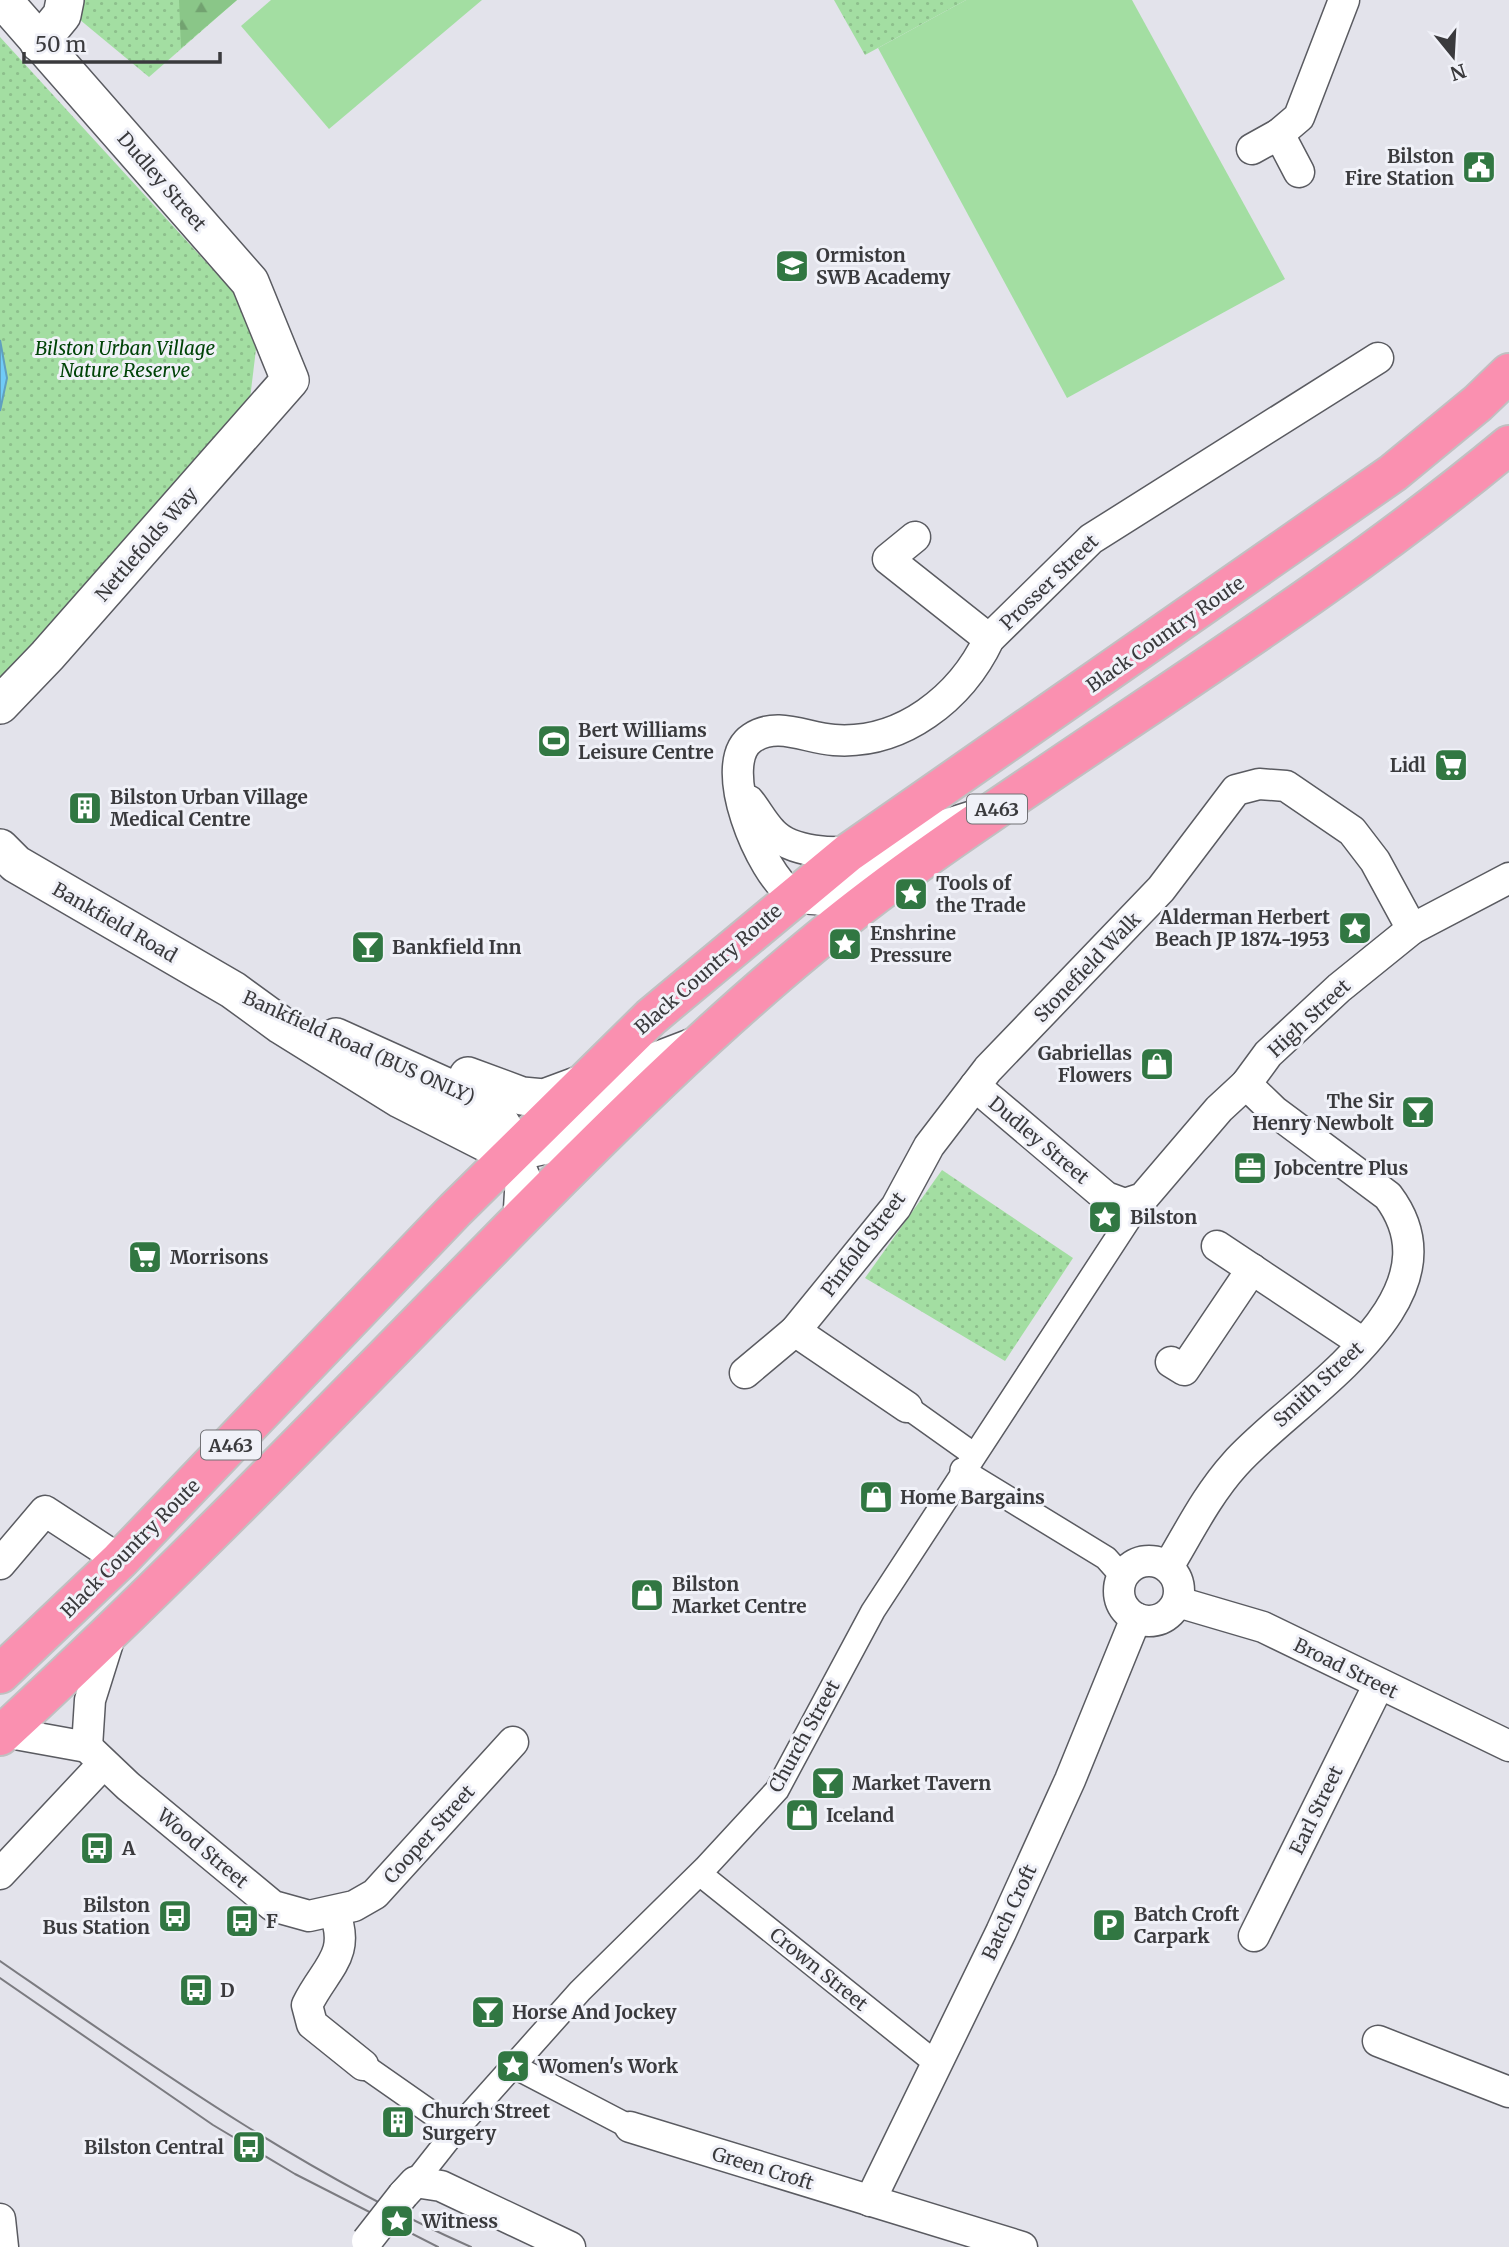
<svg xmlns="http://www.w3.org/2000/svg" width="1509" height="2247" font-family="Merriweather,serif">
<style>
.grass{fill:url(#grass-dots)}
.forest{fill:url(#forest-firs)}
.garden{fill:#a3dea2}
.water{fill:#70cbf7;stroke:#60a0bf;stroke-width:2}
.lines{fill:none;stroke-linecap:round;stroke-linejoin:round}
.pedestrian-casing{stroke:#5a5b61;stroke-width:26}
.minor-casing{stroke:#5a5b61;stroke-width:33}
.tertiary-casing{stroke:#5a5b61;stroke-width:40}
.trunk-casing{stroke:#c0c0c1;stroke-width:42}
.pedestrian{stroke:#fff;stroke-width:23}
.minor{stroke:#fff;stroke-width:30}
.tertiary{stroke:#fff;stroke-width:37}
.trunk{stroke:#fa90b0;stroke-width:38}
.tram{stroke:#7b7b80;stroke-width:2}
.minor-bridge-casing{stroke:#5a5b61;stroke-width:33;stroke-linecap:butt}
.minor-bridge{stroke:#fff;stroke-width:30}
.labels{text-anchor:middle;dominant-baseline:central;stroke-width:6;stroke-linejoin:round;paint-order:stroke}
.shield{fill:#f0f1f8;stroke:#717175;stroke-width:2}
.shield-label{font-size:18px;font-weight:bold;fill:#3a3a3d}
.poi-label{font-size:19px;font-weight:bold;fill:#3a3a3d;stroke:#f0f1f8;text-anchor:start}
.street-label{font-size:19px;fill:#3a3a3d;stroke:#f0f1f8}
.park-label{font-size:19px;font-style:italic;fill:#004407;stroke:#f0f1f8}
</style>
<defs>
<pattern id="grass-dots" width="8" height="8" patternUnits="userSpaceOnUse" patternTransform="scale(1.75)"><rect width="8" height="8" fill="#a3dea2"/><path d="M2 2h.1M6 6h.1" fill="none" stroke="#8dbf8c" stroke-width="1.8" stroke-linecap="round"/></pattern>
<pattern id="forest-firs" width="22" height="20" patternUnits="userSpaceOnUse" patternTransform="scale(1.75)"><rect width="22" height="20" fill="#8ac688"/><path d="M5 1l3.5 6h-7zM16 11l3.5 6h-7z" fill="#72a270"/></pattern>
</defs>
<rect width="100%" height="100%" fill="#e3e3eb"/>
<g class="grass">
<polygon points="56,0 237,0 149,77"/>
<polygon points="834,0 966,0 865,55"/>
<polygon points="0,37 237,296 256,349 249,407 0,683"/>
<polygon points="942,1170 1073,1258 1005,1361 865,1278"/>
</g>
<polygon class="forest" points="179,0 237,0 181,48"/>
<g class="garden">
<polygon points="271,0 482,0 329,129 241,26"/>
<polygon points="966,0 1132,0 1285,279 1067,398 878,48"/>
</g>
<polygon class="water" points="0,340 7,378 0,411"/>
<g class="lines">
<g class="pedestrian-casing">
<g id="pedestrian">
<polyline points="907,1407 973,1454"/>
<polyline points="962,1470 1106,1558 1123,1577"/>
<polyline points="700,1874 937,2064"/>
<polyline points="363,2065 456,2130"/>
<polyline points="513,2066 630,2127"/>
<polyline points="415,2182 456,2130 580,1991 705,1868 777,1790 873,1611 1143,1198"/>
</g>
</g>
<g class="minor-casing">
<g id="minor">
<polyline points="1252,149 1279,134"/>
<polyline points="1299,172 1279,134 1299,117 1344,0"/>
<polyline points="915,537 888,559 989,639"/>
<path d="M749,801c8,10 14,22 23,31 19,21 63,22 89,19"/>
<path d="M973,816l-44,14 -96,71c-11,-2 -31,-1 -41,-7 -31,-20 -78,-131 -40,-156 25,-17 54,0 82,2 68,5 127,-42 155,-101l102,-100 287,-181"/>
<polyline points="975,1086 1106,1197 1125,1204 1143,1198 1219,1109 1246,1084 1268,1054 1339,988 1412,929 1509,878"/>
<polyline points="512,1156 553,1147 647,1061 694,1043"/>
<polyline points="1217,1246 1363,1343"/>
<polyline points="1171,1362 1184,1370 1252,1269"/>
<polyline points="745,1373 795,1331"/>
<polyline points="907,1407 795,1331 896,1207 929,1146 988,1069 1161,889 1236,790 1259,784 1286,786 1352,831 1375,861 1412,929"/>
<circle cx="1149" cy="1591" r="30"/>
<polyline points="0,1564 45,1511 120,1560"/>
<path d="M1168,1567c21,-35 39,-72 67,-103 59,-67 232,-163 153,-268l-114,-85 -28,-27"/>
<polyline points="1178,1602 1263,1627 1509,1746"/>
<polyline points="4,1732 87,1747 128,1786 273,1906 309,1916 354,1906 375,1894 513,1742"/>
<polyline points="87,1747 90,1700 111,1633"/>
<polyline points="0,1874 103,1764"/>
<path d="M334,1912c18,43 -9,56 -27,93l5,19 51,41"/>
<polyline points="1254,1936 1379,1684"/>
<polyline points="1378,2041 1509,2092"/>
<polyline points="630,2127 1022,2247"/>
<polyline points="403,2195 415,2182 441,2186 570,2247"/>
<polyline points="870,2201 1001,1932 1070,1780 1136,1618"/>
<polyline points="0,2219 3,2247"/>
</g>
</g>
<g class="tertiary-casing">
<g id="tertiary">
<polyline points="39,43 62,15 65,0"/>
<polyline points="0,705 47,656 290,380 250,282 3,0"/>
<polyline points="0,848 16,864 233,990 281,1025 400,1099 512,1156"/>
<polyline points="336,1037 491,1107 509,1137 512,1156 524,1184 522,1217"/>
<polyline points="468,1076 522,1096 544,1098 579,1085"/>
</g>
</g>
<g class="trunk-casing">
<g id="trunk">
<polyline points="0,1674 120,1560 455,1210 651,1017 848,853 1393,473 1478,403 1509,373"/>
<path d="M0,1736c179,-165 348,-342 518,-515 94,-95 189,-189 292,-274 71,-60 149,-113 226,-165 160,-109 324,-213 473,-337"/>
</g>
</g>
<use href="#pedestrian" class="pedestrian"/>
<use href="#minor" class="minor"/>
<use href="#tertiary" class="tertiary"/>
<use href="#trunk" class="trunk"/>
<g class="tram">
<path d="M0,1961c152,105 301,211 471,286"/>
<polyline points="0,1978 213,2125 295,2174 438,2247"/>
</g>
<g class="minor-bridge-casing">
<polyline id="minor-bridge" points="367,2241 403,2195"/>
</g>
<use href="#minor-bridge" class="minor-bridge"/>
</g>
<defs>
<g id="civic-square" transform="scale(1.75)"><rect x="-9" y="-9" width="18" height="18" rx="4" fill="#317742" stroke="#f0f1f8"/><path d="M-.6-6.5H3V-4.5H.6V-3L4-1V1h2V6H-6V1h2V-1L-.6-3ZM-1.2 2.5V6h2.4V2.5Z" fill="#fff"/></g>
<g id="school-square" transform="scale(1.75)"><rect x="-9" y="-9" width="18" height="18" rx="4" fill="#317742" stroke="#f0f1f8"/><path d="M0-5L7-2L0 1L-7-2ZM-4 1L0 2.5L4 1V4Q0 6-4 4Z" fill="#fff"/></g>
<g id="stadium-square" transform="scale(1.75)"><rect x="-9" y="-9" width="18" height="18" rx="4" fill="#317742" stroke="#f0f1f8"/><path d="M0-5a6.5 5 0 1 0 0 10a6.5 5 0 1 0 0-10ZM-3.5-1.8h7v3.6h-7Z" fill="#fff"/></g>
<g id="supermarket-square" transform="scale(1.75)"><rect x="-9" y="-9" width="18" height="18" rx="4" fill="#317742" stroke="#f0f1f8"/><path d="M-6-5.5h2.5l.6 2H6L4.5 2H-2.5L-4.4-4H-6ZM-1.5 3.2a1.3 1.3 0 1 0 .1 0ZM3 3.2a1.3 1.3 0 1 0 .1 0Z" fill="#fff"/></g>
<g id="building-square" transform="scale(1.75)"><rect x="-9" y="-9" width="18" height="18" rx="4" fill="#317742" stroke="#f0f1f8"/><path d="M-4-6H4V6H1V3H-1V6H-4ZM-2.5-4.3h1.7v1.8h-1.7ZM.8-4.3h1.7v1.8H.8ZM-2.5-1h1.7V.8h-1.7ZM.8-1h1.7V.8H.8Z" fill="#fff"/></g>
<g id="sight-square" transform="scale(1.75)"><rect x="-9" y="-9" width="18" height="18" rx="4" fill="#317742" stroke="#f0f1f8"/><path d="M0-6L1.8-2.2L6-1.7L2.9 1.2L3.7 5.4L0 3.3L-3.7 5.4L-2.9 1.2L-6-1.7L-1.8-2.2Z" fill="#fff"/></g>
<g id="bar-square" transform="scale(1.75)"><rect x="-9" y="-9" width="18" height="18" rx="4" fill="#317742" stroke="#f0f1f8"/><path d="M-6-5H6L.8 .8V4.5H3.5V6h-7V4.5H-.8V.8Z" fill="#fff"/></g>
<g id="shop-square" transform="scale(1.75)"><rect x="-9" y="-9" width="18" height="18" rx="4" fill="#317742" stroke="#f0f1f8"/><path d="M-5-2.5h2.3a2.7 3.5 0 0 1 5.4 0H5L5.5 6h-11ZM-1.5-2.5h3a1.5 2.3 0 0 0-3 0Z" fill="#fff"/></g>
<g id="office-square" transform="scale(1.75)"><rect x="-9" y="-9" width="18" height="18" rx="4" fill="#317742" stroke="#f0f1f8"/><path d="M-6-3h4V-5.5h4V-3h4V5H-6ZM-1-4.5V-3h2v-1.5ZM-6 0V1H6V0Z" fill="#fff"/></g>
<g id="bus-square" transform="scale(1.75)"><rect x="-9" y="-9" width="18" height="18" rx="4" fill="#317742" stroke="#f0f1f8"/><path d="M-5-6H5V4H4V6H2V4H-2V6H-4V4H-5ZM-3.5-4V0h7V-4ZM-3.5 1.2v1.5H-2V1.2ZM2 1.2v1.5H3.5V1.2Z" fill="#fff"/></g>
<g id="parking-square" transform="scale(1.75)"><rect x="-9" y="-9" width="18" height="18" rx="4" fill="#317742" stroke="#f0f1f8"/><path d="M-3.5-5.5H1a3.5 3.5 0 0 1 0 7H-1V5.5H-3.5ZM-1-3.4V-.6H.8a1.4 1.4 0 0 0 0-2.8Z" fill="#fff"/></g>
</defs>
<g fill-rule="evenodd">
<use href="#civic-square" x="1479" y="167"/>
<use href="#school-square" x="792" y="266"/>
<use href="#stadium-square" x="554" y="741"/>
<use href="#supermarket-square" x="1451" y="765"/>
<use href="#building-square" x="85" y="808"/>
<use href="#sight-square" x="911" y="894"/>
<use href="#sight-square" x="1355" y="928"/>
<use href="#sight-square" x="845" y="944"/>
<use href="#bar-square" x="368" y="947"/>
<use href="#shop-square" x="1157" y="1064"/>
<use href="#bar-square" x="1418" y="1112"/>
<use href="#office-square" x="1250" y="1168"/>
<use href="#sight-square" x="1105" y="1217"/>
<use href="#supermarket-square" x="145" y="1257"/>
<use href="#shop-square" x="876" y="1497"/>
<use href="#shop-square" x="647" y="1595"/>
<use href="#bar-square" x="828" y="1783"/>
<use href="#shop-square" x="802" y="1815"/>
<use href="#bus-square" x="97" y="1848"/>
<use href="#bus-square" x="175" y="1916"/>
<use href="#bus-square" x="242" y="1921"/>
<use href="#parking-square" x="1109" y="1925"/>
<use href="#bus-square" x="196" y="1990"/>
<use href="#bar-square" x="488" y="2012"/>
<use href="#sight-square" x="513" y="2066"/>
<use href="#building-square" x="398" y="2122"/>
<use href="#bus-square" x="249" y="2147"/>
<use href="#sight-square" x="397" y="2221"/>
</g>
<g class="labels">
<g class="shield">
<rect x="967" y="794.5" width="60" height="29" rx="5"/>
<rect x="201" y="1430.5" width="60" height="29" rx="5"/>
</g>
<g class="shield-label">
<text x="997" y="809">A463</text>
<text x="231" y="1445">A463</text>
</g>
<g class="poi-label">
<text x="1454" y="156" text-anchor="end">Bilston<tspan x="1454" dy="22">Fire Station</tspan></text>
<text x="816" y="255">Ormiston<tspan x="816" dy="22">SWB Academy</tspan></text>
<text x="578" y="730">Bert Williams<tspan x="578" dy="22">Leisure Centre</tspan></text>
<text x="1426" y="765" text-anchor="end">Lidl</text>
<text x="110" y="797">Bilston Urban Village<tspan x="110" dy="22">Medical Centre</tspan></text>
<text x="936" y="883">Tools of<tspan x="936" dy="22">the Trade</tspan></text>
<text x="1330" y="917" text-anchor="end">Alderman Herbert<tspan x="1330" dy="22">Beach JP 1874-1953</tspan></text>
<text x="870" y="933">Enshrine<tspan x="870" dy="22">Pressure</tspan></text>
<text x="392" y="947">Bankfield Inn</text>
<text x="1132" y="1053" text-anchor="end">Gabriellas<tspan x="1132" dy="22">Flowers</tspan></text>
<text x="1394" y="1101" text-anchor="end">The Sir<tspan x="1394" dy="22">Henry Newbolt</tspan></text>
<text x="1274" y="1168">Jobcentre Plus</text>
<text x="1130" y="1217">Bilston</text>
<text x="170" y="1257">Morrisons</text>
<text x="900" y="1497">Home Bargains</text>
<text x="672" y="1584">Bilston<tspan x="672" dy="22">Market Centre</tspan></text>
<text x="852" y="1783">Market Tavern</text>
<text x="826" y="1815">Iceland</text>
<text x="122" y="1848">A</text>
<text x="150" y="1905" text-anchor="end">Bilston<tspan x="150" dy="22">Bus Station</tspan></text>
<text x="1134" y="1914">Batch Croft<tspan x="1134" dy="22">Carpark</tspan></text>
<text x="266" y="1921">F</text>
<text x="220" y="1990">D</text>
<text x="512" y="2012">Horse And Jockey</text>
<text x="538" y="2066">Women's Work</text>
<text x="422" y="2111">Church Street<tspan x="422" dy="22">Surgery</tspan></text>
<text x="224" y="2147" text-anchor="end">Bilston Central</text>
<text x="422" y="2221">Witness</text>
</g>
<g class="street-label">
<text transform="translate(162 181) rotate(49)">Dudley Street</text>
<text transform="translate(146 544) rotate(-49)">Nettlefolds Way</text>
<text transform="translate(1049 582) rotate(-44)">Prosser Street</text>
<text transform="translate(1165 634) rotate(-35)">Black Country Route</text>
<text transform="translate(115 922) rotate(30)">Bankfield Road</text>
<text transform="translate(1087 967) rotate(-46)">Stonefield Walk</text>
<text transform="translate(708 969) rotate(-41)">Black Country Route</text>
<text transform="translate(1309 1018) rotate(-43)">High Street</text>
<text transform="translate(359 1047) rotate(24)">Bankfield Road (BUS ONLY)</text>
<text transform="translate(1039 1140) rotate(40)">Dudley Street</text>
<text transform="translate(863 1244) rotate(-53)">Pinfold Street</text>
<text transform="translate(1318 1384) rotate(-43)">Smith Street</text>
<text transform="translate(130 1548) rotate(-45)">Black Country Route</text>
<text transform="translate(1346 1668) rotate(26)">Broad Street</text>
<text transform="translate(804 1736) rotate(-61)">Church Street</text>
<text transform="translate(1316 1810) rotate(-64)">Earl Street</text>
<text transform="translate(429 1834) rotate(-48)">Cooper Street</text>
<text transform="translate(203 1848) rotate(40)">Wood Street</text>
<text transform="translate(1009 1912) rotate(-65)">Batch Croft</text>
<text transform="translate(819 1969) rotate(39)">Crown Street</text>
<text transform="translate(763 2168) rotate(17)">Green Croft</text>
</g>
<g class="park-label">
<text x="125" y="348">Bilston Urban Village<tspan x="125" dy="22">Nature Reserve</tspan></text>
</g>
</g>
<g transform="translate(1453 56) rotate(162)" stroke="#f0f1f8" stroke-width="5" paint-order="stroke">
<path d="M0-5L12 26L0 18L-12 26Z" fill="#3a3a3d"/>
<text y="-10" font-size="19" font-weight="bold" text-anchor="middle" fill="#3a3a3d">N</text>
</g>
<path d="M24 52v10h196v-10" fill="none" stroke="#3a3a3d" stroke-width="3.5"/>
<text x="35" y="52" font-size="21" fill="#3a3a3d" stroke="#f0f1f8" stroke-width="5" paint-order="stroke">50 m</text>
</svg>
